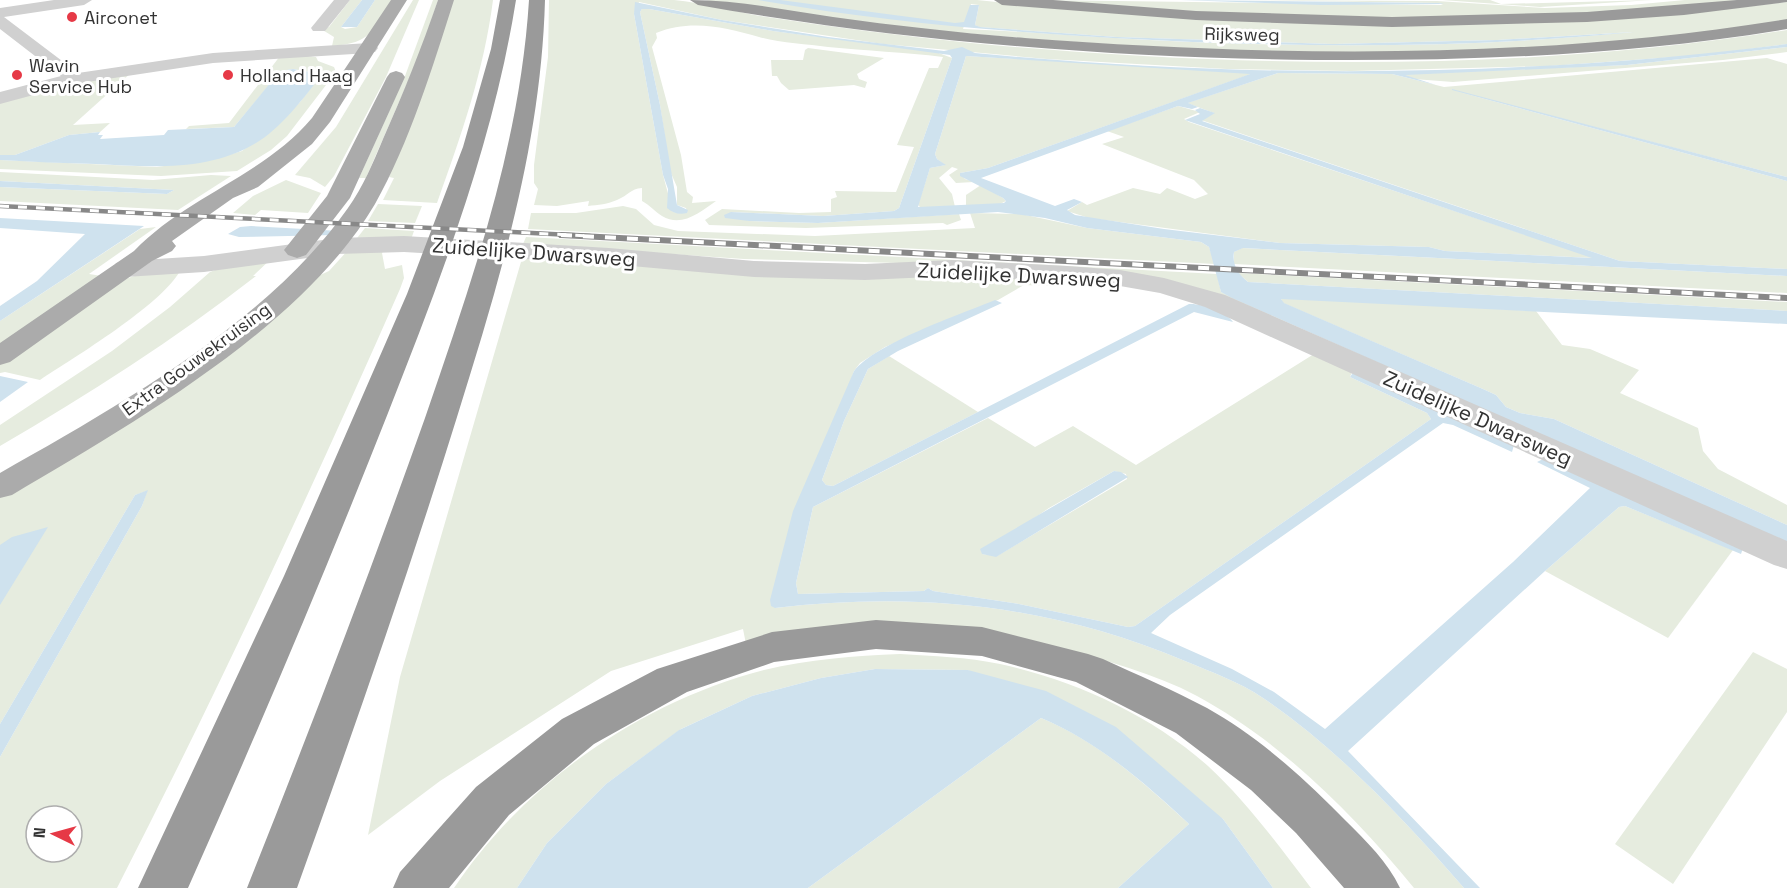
<svg xmlns="http://www.w3.org/2000/svg" width="1787" height="888" font-family="'Space Grotesk',sans-serif">
<style>
.green{fill:#e6ecdf;fill-rule:evenodd}
.water{fill:#cfe2ee;fill-rule:evenodd}
.lines{fill:none;stroke-linecap:round;stroke-linejoin:round}
.minor{fill:#d0d0d0;fill-rule:evenodd}
.major{fill:#ababab;fill-rule:evenodd}
.highway{fill:#9a9a9a;fill-rule:evenodd}
.rail-far1-casing{stroke:#888;stroke-width:4.5}
.rail-casing{stroke:#888;stroke-width:6}
.rail-far1{stroke:#fff;stroke-width:3;stroke-dasharray:9;stroke-linecap:butt}
.rail{stroke:#fff;stroke-width:4;stroke-dasharray:11;stroke-linecap:butt}
.poi-dot{fill:#e63946;stroke:#fff;stroke-width:2}
.labels{text-anchor:middle;dominant-baseline:central;stroke-width:6;stroke-linejoin:round;paint-order:stroke}
.far-poi-label{font-size:18px;fill:#333;stroke:#fff;text-anchor:start}
.far-street-label{font-size:18px;fill:#333;stroke:#fff}
.street-label{font-size:21px;fill:#333;stroke:#fff}
</style>
<rect width="100%" height="100%" fill="#fff"/>
<g class="green">
<path d="M350,0h12l-21,27 4,2 12,-2 18,-27h17c-20,31 -20,43 -60,46l2,-9 -13,-8 8,-2z"/>
<polygon points="413,0 419,0 386,77 334,176 325,187 310,178 295,175 336,127"/>
<path d="M433,0h5c-19,62 -47,119 -72,178h-7l46,-102z"/>
<path d="M452,0h41c-9,71 -32,136 -56,203l-54,-3 11,-22 -5,-1 4,-12z"/>
<path d="M549,0c41,0 84,0 125,0 29,3 58,11 86,16 70,11 140,20 211,27 268,25 549,30 816,-13v14l-85,11 -152,11 -199,5 -124,-2 -180,-10 -164,-15 -161,-24 -83,-18 -5,12 29,161 10,37 14,1 -1,-5 -9,-3v-18l-7,-16 -10,-66 -20,-93 2,-3h7l124,22 163,21 16,6 -53,150 -5,3 -71,5 -92,-4 18,9 69,2 141,-9 2,6 -14,5 -4,-2 -137,5 -97,-3 -4,-5 17,-11 77,4 32,-1v-13l6,-2 -2,-6 61,1 18,-45 -17,-2 32,-77h9l5,-11c-38,-5 -77,-6 -115,-10 -21,-3 -49,-4 -69,-10 -34,-10 -69,-18 -103,-4l1,5 -5,9 29,108 6,37 6,5 -1,6 24,-2c-16,11 -34,27 -54,15 -7,-4 -12,-11 -20,-15v-13c-12,1 -13,7 -25,12 -9,4 -19,5 -29,6l1,-5 -32,5 -23,-1 4,-16 -4,-6v-18l14,-108z"/>
<path d="M705,0h272l48,5 253,17 405,-8 104,-12v18c-224,38 -454,38 -681,24 -135,-9 -268,-21 -401,-44zM971,4l8,1 -4,20 4,2 138,10 216,7 164,-4 136,-8c-160,16 -323,16 -484,8 -62,-3 -124,-9 -186,-11z"/>
<path d="M1036,0l407,5 -4,-2 -204,-3 202,1 108,7 86,-3 54,-5h62c-176,18 -354,23 -530,13 -60,-4 -121,-9 -181,-13z"/>
<polygon points="1442,0 1490,0 1501,4 1653,0 1540,7"/>
<polygon points="1787,47 1787,52 1723,60 1453,82 1414,79 1400,74 1627,65"/>
<polygon points="808,48 884,58 857,74 859,79 867,82 865,88 854,85 789,90 781,83 777,76 772,76 771,60 803,60 805,50"/>
<polygon points="290,54 316,57 318,61 334,67 336,72 287,136 271,150 237,171 161,176 0,169 0,160 157,167 214,159 242,151 283,119 300,102 322,74 293,69 281,71 234,127 186,129 189,126 229,123 280,56"/>
<polygon points="966,56 1247,72 1251,74 988,168 960,173 965,179 974,182 956,183 949,175 958,169 952,167 939,178 952,194 955,207 922,209 918,205 930,168 945,165 937,159 935,154"/>
<polygon points="1767,58 1787,64 1787,177 1452,90 1787,181 1787,269 1620,261 1201,120 1214,113 1187,103 1278,73 1392,74 1444,87"/>
<polygon points="133,71 73,125 110,123 100,132 69,135 15,155 0,155 0,100"/>
<polygon points="1178,106 1200,112 1184,119 1189,122 1595,258 1445,251 1429,247 1280,243 1089,218 1067,211 1082,202 1087,205 1133,188 1160,194 1167,188 1195,199 1208,194 1194,180 1102,144 1124,137 1107,131"/>
<polygon points="0,172 153,180 211,175 231,176 178,210 0,201 0,187 167,194 174,190 0,181"/>
<polygon points="286,180 321,193 308,213 261,210 255,215 233,213 253,196"/>
<polygon points="981,185 1003,198 1006,201 998,205 966,206 966,195"/>
<polygon points="378,204 422,206 415,223 368,221"/>
<polygon points="623,206 636,209 654,225 678,231 815,236 975,228 970,213 1021,214 1087,228 1201,242 1209,247 1215,264 528,229 531,213 576,213"/>
<polygon points="156,227 89,274 102,276 0,347 0,321 140,229"/>
<polygon points="365,228 414,231 410,242 354,242"/>
<polygon points="526,237 1217,274 1221,292 1369,360 1209,293 939,264 744,259 523,244"/>
<path d="M386,248l-4,5 3,16 17,-4 2,13 -4,11c-89,202 -182,402 -283,599h-117v-131l142,-251 5,-15 -12,4 -135,229v-228l316,-219 13,-6 20,-22zM36,816h36v36h-36z"/>
<polygon points="1242,248 1787,276 1787,293 1234,264 1234,252"/>
<path d="M523,255l521,24 5,7 -25,-1 -26,15 -113,47 -25,16 -6,8 -79,237c143,-17 277,-3 410,53 26,11 55,21 78,37 76,52 141,121 201,190h-50c-61,-74 -132,-146 -217,-192 -43,-23 -91,-35 -137,-48l-314,-4 -3,-15 -132,42 -171,110 -72,54 32,-158z"/>
<path d="M272,258l-19,18h3c-82,64 -167,118 -256,170v-21l112,-74 58,-44 40,-35 13,-5z"/>
<path d="M180,271c-19,34 -105,86 -140,109l-35,-8 -5,1v-13l128,-82 17,-5z"/>
<polygon points="1238,273 1787,302 1787,311 1248,282"/>
<polygon points="1288,298 1536,311 1562,345 1590,349 1639,370 1620,393 1698,428 1703,451 1718,469 1787,505 1787,525 1554,419 1520,413 1506,407 1496,395 1483,389 1283,303 1281,299"/>
<path d="M1314,354l38,18 -2,5 77,36 4,6 -296,207 -7,1 -109,-23 -86,-13 -5,-3 -4,3 -126,3 -2,-11 17,-76 175,-89 47,29 38,-21 63,39zM1114,471l12,3 1,5 -130,77 -15,-2 67,-46z"/>
<polygon points="889,356 978,412 833,486 826,485 822,480 844,421 868,369"/>
<polygon points="1625,506 1733,550 1668,638 1545,571 1619,507"/>
<polygon points="1753,652 1787,669 1787,712 1673,884 1615,844"/>
<path d="M900,654c33,2 67,3 100,10 74,16 151,51 208,102 39,36 71,80 103,122h-38l-50,-69 -255,-149 -93,-1 -54,9 -69,18 -71,33 -75,55 -59,59 -30,45h-63c71,-106 187,-186 310,-218 45,-11 90,-14 136,-16z"/>
<path d="M1041,718c57,23 103,65 148,106l-71,64h-310z"/>
</g>
<g class="water">
<polygon points="362,0 375,0 357,27 341,27"/>
<path d="M758,0h22l175,23 9,-1 6,-17h9l-4,20 5,2 137,10 216,7 164,-4 138,-8c-173,17 -348,16 -522,6 -119,-7 -237,-17 -355,-38z"/>
<polygon points="1180,0 1439,3 1444,4 1321,5"/>
<path d="M635,2l87,18 106,17 116,14 18,-4 13,6c269,26 543,25 812,-9v3l-160,18 -222,10 31,10 -44,-11 -114,-1 -90,30 10,4 -6,2 -14,-3 -197,72 74,28 19,-7 8,3 -15,8 8,5 89,14 116,14 149,4 16,4 147,7 -407,-138 15,-6 -5,-4 5,-2 15,5 -13,8 418,140 167,8v7l-544,-28 -9,4c-2,13 4,22 14,30l539,29v13l-506,-25 3,4 199,86 13,6 10,12 14,6 34,6 233,106v19l-555,-246 -11,-6 -12,-45 -8,-5 -114,-14 -42,-10 -47,-6 -180,11 -69,-2 -24,-3 -1,-3 7,-3 92,4 71,-5 5,-3 53,-150 -2,-3 -177,-24 -124,-22h-7l-2,3 20,93 17,100 11,5 -1,3c-8,2 -14,0 -20,-5l1,-19 -5,-14 -29,-161zM966,56l284,18 -262,94 -28,5v3l43,22 3,3 -2,2 -86,4 12,-39 16,-3 -9,-6 -2,-5z"/>
<path d="M293,69l29,5c-16,22 -43,56 -66,69 -48,29 -107,24 -160,21 -32,-1 -64,-2 -96,-4v-5h15l54,-20 31,-3 -2,3h5l-3,4 64,-4 4,-5 66,-3 46,-56z"/>
<polygon points="1452,89 1787,177 1787,181 1452,90"/>
<polygon points="0,181 174,190 167,194 0,187"/>
<polygon points="0,218 144,226 0,321 0,306 37,281 85,234 0,228"/>
<polygon points="251,226 340,231 335,235 239,237 228,234 240,227"/>
<path d="M995,300l7,3 -104,48 -30,18 -24,52 -22,59 4,5 7,1 356,-182c12,-1 38,8 44,18l-39,-10 -381,195 -17,76 2,11 126,-3 4,-3 5,3 86,13 109,23 7,-1 296,-207 -4,-6 -77,-36 4,-6 160,74 -2,7 -59,-27 -10,-2 -273,192 -19,18 81,36 42,23 51,37 188,-167 77,-74 -53,-26 6,-3 200,89 -2,6 -116,-48 -6,1 -74,64 -197,180 132,137h-16c-60,-69 -125,-138 -201,-190 -23,-16 -52,-26 -78,-37 -133,-56 -267,-70 -410,-53l-4,-2 -1,-6 23,-89 61,-140c22,-28 105,-56 141,-71z"/>
<polygon points="0,376 28,382 0,402"/>
<polygon points="1114,471 1121,472 1128,477 996,557 982,554 980,549"/>
<polygon points="148,490 142,506 0,757 0,724 135,495"/>
<polygon points="48,527 0,605 0,545 12,537"/>
<path d="M875,669l93,1 78,21 70,36 107,92 50,69h-155l71,-64c-44,-41 -92,-83 -148,-106l-233,170h-291l30,-45 59,-59 73,-54 73,-34 69,-18z"/>
</g>
<g class="lines">
<g class="minor">
<polygon points="54,0 92,0 84,5 4,17 78,73 213,53 369,43 375,44 378,48 375,52 369,53 213,63 74,84 0,104 0,92 61,76 0,29 0,8"/>
<polygon points="334,0 350,0 325,31 313,31 311,28"/>
<polygon points="404,236 609,248 754,261 865,264 952,260 1067,266 1120,270 1164,278 1225,295 1787,541 1787,569 1774,565 1205,307 1160,293 1120,286 1067,282 952,276 865,280 754,277 609,264 404,252 337,254 204,272 125,277 116,275 112,269 116,263 125,261 204,256 337,238"/>
</g>
<g class="major">
<path d="M391,0h16l-77,122 -18,22 -54,43 -25,11 -61,43 4,5 -4,5 -20,10 -142,101 -10,3v-22l134,-92c53,-55 129,-75 178,-133z"/>
<path d="M438,0h16c-21,66 -45,144 -79,204 -72,123 -242,219 -363,291l-12,3v-25c120,-68 268,-151 348,-265 15,-21 25,-45 35,-69 20,-45 39,-92 55,-139z"/>
<polygon points="396,71 402,73 405,77 350,198 306,255 297,258 288,255 284,250 327,196 387,77 390,73"/>
</g>
<g class="highway">
<path d="M500,0h16c-23,144 -75,278 -128,413 -63,160 -130,318 -200,475h-50l146,-312 123,-282 56,-147 28,-98z"/>
<path d="M529,0h16c-4,145 -45,279 -88,417 -49,158 -104,315 -160,471h-50c62,-156 122,-312 178,-470 47,-137 95,-273 104,-418z"/>
<path d="M690,0c48,0 95,10 143,17 64,9 128,16 192,21 253,19 512,22 762,-19v10c-156,26 -313,32 -471,31 -208,-2 -413,-19 -618,-55z"/>
<polygon points="994,0 1053,0 1196,11 1392,17 1587,12 1737,0 1787,0 1787,2 1684,15 1587,22 1392,27 1196,20 1002,5"/>
<path d="M876,620l106,7 106,27 15,5c35,16 70,31 104,49 52,29 98,71 139,113 20,20 42,41 54,67h-56l-48,-55 -45,-43 -75,-57 -100,-51 -94,-26 -106,-7 -102,13 -87,30 -93,52 -85,71 -60,73h-56l7,-16 76,-85 86,-68 95,-50 100,-32 15,-5z"/>
</g>
<g class="rail-far1-casing">
<polyline id="rail-far1" points="0,206 590,236"/>
</g>
<g class="rail-casing">
<polyline id="rail" points="561,235 1787,298"/>
</g>
<use href="#rail-far1" class="rail-far1"/>
<use href="#rail" class="rail"/>
</g>
<g class="poi-dot">
<circle cx="72" cy="17" r="6"/>
<circle cx="17" cy="75" r="6"/>
<circle cx="228" cy="75" r="6"/>
</g>
<g class="labels">
<g class="far-poi-label">
<text x="84" y="17">Airconet</text>
<text x="29" y="65">Wavin<tspan x="29" dy="21">Service Hub</tspan></text>
<text x="240" y="75">Holland Haag</text>
</g>
<g class="far-street-label">
<text transform="translate(1242 34) rotate(1)">Rijksweg</text>
<text transform="translate(196 359) rotate(-36)">Extra Gouwekruising</text>
</g>
<g class="street-label">
<text transform="translate(534 252) rotate(4)">Zuidelijke Dwarsweg</text>
<text transform="translate(1019 275) rotate(3)">Zuidelijke Dwarsweg</text>
<text transform="translate(1478 418) rotate(24)">Zuidelijke Dwarsweg</text>
</g>
</g>
<g transform="translate(54 834) rotate(275)"><circle r="28" fill="#ffffff" stroke="#adadad" stroke-width="1.5"/>
<path d="M0-4.5L10 22L0 15L-10 22Z" fill="#e63946"/>
<text y="-9" font-size="16" font-weight="bold" text-anchor="middle" fill="#333333">N</text>
</g>
</svg>
